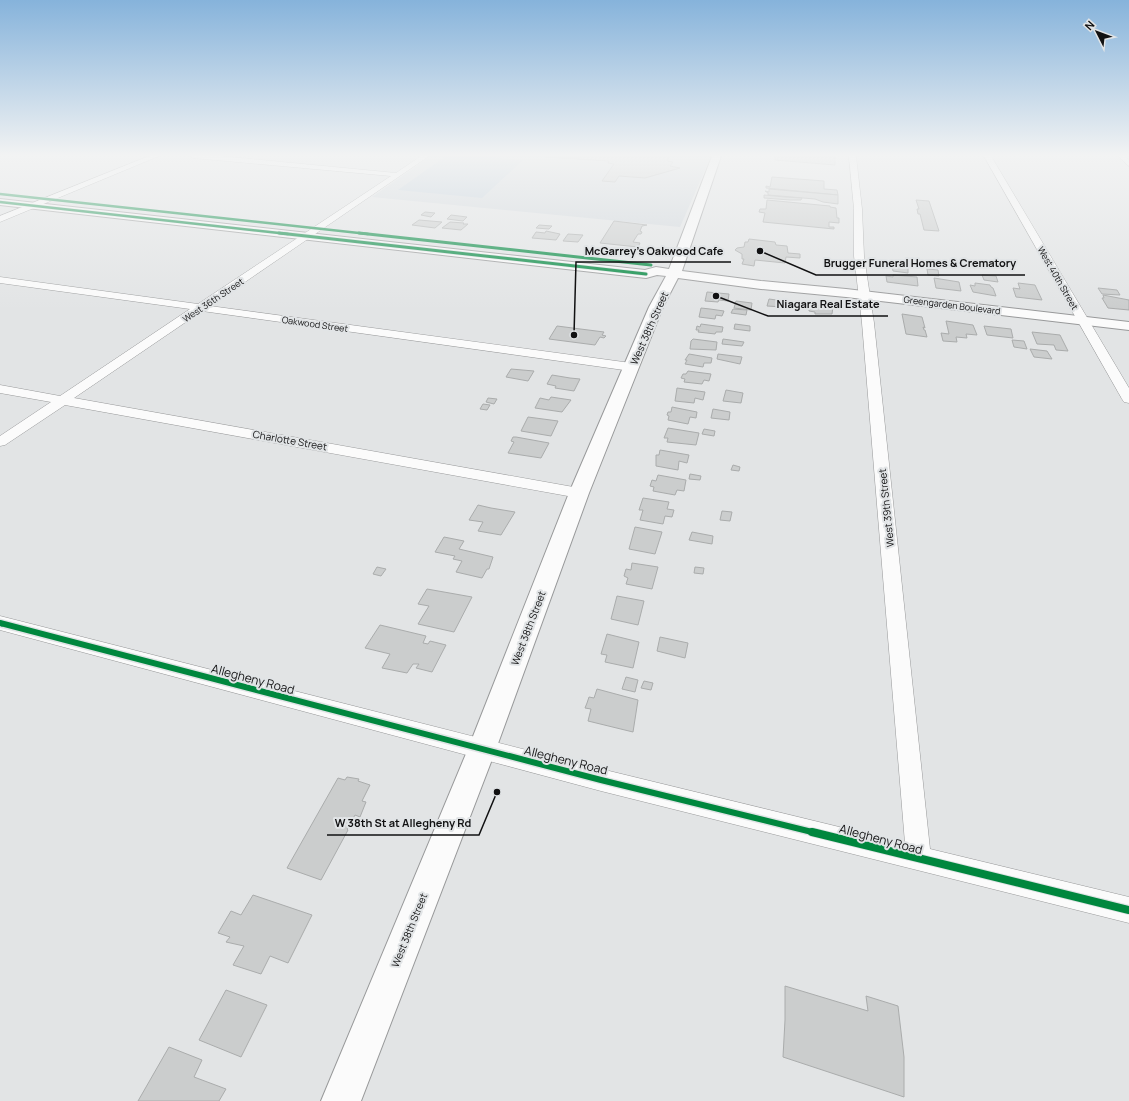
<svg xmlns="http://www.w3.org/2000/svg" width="1129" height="1101" font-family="Manrope,sans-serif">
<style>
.built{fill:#d1d7dc}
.green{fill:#bdccd9}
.building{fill:#cbcdcd;stroke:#aaacac}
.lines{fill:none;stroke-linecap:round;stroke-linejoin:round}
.street-casing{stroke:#98999a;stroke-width:1}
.secondary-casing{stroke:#98999a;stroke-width:2}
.street{fill:#fbfbfb;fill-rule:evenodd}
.secondary{fill:#fbfbfb;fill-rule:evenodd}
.cycleway-far4-casing{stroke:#e1e4e6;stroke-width:3.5}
.cycleway-far3-casing{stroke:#e1e4e6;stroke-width:4.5}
.cycleway-far2-casing{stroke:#e1e4e6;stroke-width:8}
.cycleway-far1-casing{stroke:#e1e4e6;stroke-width:9}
.cycleway-casing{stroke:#e1e4e6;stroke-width:10}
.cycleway-far4{stroke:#00873e;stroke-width:2.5}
.cycleway-far3{stroke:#00873e;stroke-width:3}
.cycleway-far2{stroke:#00873e;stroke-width:5}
.cycleway-far1{stroke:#00873e;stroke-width:6}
.cycleway{stroke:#00873e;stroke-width:8}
.labels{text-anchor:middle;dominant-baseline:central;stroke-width:4;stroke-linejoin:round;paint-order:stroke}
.far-street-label{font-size:9px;fill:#111112;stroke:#e1e4e6}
.street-label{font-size:10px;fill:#111112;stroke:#e1e4e6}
.near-street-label{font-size:12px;fill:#111112;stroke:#e1e4e6}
.leader{fill:none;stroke:#111112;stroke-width:1.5}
.callout-dot{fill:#111112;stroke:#e1e4e6;stroke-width:1.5}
.callout-label{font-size:11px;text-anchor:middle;font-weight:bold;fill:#111112;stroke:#e1e4e6;stroke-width:4;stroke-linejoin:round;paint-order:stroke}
</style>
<rect width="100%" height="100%" fill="#e2e4e5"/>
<polygon class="built" points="431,156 711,156 680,227 372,197"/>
<polygon class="green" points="446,156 478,156 523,160 482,198 398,190"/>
<g class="building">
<polygon points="670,156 667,161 673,162 670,166 680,168 645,178 619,176 615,182 602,181 614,164 608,163 609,161 545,157"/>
<polygon points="775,156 835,156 835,165 775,160"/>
<polygon points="772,177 824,181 824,189 837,190 838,195 766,188 766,186 770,187"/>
<polygon points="769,189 838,195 838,204 823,202 815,199 768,195 768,193 765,191 769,192"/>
<polygon points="764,195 785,197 802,198 801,200 790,200 764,198"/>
<polygon points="767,200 830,206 830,207 836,208 837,218 839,218 839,223 829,222 829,227 834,227 834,229 763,222 765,213 759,212 760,209 766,209"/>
<polygon points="916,200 929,201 939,231 924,230 920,214 918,214 917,209 919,209"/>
<polygon points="425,212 435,213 431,217 421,215"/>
<polygon points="451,215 467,217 463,221 447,219"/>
<polygon points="419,220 442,222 435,228 412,225"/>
<polygon points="614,221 647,225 642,226 640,231 642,232 641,234 638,234 633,242 640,243 638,247 600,243"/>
<polygon points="450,222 464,223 463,224 468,224 461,230 442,228"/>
<polygon points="539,225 552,226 549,229 536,228"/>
<polygon points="546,231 560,234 556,240 532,238 536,232 545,233"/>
<polygon points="568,234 583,235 578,242 563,241"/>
<polygon points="749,239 775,242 776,245 787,246 788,253 800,254 800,258 786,257 785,263 755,260 754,266 742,264 744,259 742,259 742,254 735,250 737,248 744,247 745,242 748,242"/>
<polygon points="892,266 908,268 908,273 893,271"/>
<polygon points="927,269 938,270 939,276 928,275"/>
<polygon points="893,275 917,277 918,286 887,282 886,276 893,277"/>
<polygon points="982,275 996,276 998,282 984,280"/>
<polygon points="934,278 959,282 961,291 936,288"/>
<polygon points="975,283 990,285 991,287 993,288 996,296 973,292 970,285 975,286"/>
<polygon points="1018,283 1035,285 1042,300 1016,297 1013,288 1020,289"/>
<polygon points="1098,288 1117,290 1120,295 1102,294"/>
<polygon points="707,292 729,294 728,301 719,300 718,302 705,301"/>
<polygon points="1103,295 1129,300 1129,310 1108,308 1102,298 1104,298"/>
<polygon points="769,299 784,301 783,307 767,306"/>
<polygon points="736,301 752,303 751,310 734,308"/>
<polygon points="809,304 833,307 832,314 815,314 815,312 809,311"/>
<polygon points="701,308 710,309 724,311 722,316 716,315 715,319 699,317"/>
<polygon points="733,309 747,310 746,315 731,313"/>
<polygon points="902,314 922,317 925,328 923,327 924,330 925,330 927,337 906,334"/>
<polygon points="946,321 973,325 977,335 966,334 967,338 956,337 957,342 943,341 941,333 949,334"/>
<polygon points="701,324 723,327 722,332 716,332 715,334 698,332 699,330 696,330 697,326 700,327"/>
<polygon points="735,324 750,326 750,331 734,329"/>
<polygon points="557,326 604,332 602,335 606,336 604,338 600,337 595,345 549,339"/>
<polygon points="984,326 1011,329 1013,338 987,335"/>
<polygon points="1032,332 1060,335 1068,351 1056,350 1054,345 1037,344"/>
<polygon points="693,339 717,342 716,350 690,349 691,341"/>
<polygon points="723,339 744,342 742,346 722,344"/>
<polygon points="1012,340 1024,341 1027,349 1014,347"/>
<polygon points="1030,349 1047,351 1052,359 1034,357"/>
<polygon points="689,354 712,358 711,363 704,363 703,367 685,364 687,360 685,360"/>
<polygon points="718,354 742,357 740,364 717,359"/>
<polygon points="511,369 534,371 528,381 506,377"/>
<polygon points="688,371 711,374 709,381 704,380 702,384 684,382 685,379 681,378 683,374 686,374"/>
<polygon points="552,375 570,378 580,379 574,391 555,388 556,386 547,384"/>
<polygon points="677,388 705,392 703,400 695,398 694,403 675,401"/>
<polygon points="726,390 743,393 741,403 723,401"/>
<polygon points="551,397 571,400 562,412 535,408 540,398 549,400"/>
<polygon points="488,398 497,399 494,404 486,402"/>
<polygon points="483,404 490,405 487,410 480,409"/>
<polygon points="672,407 697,412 696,418 690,417 688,424 668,420 669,416 667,415 668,412 671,412"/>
<polygon points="713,409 730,412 729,420 711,418"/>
<polygon points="528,417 558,421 551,436 521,431"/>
<polygon points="668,428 699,433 696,445 667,442 668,438 664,438"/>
<polygon points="704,429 715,431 714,436 702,434"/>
<polygon points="513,437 516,437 549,443 541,458 508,453 514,442 511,441"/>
<polygon points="660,450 689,455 687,463 679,461 678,470 656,466 656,455 659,455"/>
<polygon points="733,465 740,467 739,471 731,470"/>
<polygon points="690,474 701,476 700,480 689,479"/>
<polygon points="658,475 686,480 684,491 677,490 675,495 653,491 654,487 650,486 652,480 656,481"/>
<polygon points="643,498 669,502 667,509 674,510 672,517 665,516 663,524 640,520 643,510 639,510"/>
<polygon points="478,505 491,508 515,512 501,535 478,531 483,522 469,520"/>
<polygon points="722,511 732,512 730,521 720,520"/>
<polygon points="635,527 662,532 655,554 629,549"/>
<polygon points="692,532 713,536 712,544 689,540"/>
<polygon points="444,537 464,541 459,549 493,557 489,569 487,569 482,578 456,572 462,561 453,559 455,556 435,552"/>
<polygon points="632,563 658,567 652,589 626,584 628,578 624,576 626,569 631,570"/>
<polygon points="377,567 386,569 381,576 373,574"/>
<polygon points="695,567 704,568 703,574 694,573"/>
<polygon points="427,589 472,597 454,632 418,624 429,606 418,604"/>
<polygon points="617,596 644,601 638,625 611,619"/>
<polygon points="380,625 426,636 423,643 428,644 430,641 446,645 432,672 416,668 419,664 413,664 407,673 382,668 390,654 365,648"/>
<polygon points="607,634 639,642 633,668 605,662 607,655 601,654"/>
<polygon points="660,637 688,643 685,658 657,651"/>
<polygon points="626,677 638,680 635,692 622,689"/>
<polygon points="644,681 653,683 651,690 641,688"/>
<polygon points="597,689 638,700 633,732 588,721 591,709 585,708 587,703 589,697 594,698"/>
<polygon points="347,777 359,779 358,781 370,785 362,801 366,802 360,817 355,815 347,829 348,830 321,880 287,868 338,778 345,780"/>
<polygon points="253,895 312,915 288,963 270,956 261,974 233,965 244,946 226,942 230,937 218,933 231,911 241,915"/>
<polygon points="785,986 868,1011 866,996 898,1006 904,1057 904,1097 783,1057 785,1020"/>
<polygon points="226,990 267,1005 241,1057 199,1040"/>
<polygon points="169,1047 202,1060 194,1077 226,1089 219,1101 138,1101"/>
</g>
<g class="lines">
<g class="street-casing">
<g id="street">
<polygon points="149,156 159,156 0,222 0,216"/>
<polygon points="190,156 220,156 396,173 421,156 429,156 210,306 631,363 637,367 631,371 202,311 74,398 579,488 584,490 587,493 584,496 579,498 65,405 5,445 0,446 0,436 51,402 0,393 0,385 60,396 190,309 0,283 0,277 198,304 391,176 193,158"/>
<polygon points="849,156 856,156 862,209 864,256 874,323 930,849 1129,897 1129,923 601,791 0,630 0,616 601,769 905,843 862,323 854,256 854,209"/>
<polygon points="984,156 991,156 1129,388 1129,403 1124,402 1122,399"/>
<polygon points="1118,156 1125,156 1129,160 1129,166"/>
</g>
</g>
<g class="secondary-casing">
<polygon id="secondary" points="712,156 721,156 682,271 761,281 846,289 1129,322 1129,330 846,297 761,289 678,278 663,307 589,493 496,749 361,1101 321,1101 468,749 569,493 649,307 666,276 657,275 646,278 0,205 0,199 645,270 656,267 669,269"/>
</g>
<use href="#street" class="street"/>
<use href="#secondary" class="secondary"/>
<g class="cycleway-far4-casing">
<g id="cycleway-far4">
<polyline points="0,194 368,234"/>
<polyline points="0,202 288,234"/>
</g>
</g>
<g class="cycleway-far3-casing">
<g id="cycleway-far3">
<polyline points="279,233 646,274"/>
<polyline points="359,233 651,265"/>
</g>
</g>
<g class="cycleway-far2-casing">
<polyline id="cycleway-far2" points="0,623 2,624"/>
</g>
<g class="cycleway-far1-casing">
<polyline id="cycleway-far1" points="0,623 601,780 816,833"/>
</g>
<g class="cycleway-casing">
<polyline id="cycleway" points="812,832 1129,910"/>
</g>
<use href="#cycleway-far4" class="cycleway-far4"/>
<use href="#cycleway-far3" class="cycleway-far3"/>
<use href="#cycleway-far2" class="cycleway-far2"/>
<use href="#cycleway-far1" class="cycleway-far1"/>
<use href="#cycleway" class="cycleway"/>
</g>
<linearGradient id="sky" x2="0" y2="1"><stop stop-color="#86b3db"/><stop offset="0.5" stop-color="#f2f3f3"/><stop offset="1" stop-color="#f2f3f3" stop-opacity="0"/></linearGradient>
<rect width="1129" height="310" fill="url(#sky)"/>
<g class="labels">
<g class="far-street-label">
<text transform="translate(1058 278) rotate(60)">West 40th Street</text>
<text transform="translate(213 300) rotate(-34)">West 36th Street</text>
<text transform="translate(952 305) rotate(7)">Greengarden Boulevard</text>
<text transform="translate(315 324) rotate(8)">Oakwood Street</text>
</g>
<g class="street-label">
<text transform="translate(649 328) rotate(-66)">West 38th Street</text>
<text transform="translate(290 440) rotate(10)">Charlotte Street</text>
<text transform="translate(886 508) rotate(-96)">West 39th Street</text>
<text transform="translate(528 628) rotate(-69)">West 38th Street</text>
<text transform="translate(409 930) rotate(-68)">West 38th Street</text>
</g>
<g class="near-street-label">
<text transform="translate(253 679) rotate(15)">Allegheny Road</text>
<text transform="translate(566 760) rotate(14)">Allegheny Road</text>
<text transform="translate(881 839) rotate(15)">Allegheny Road</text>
</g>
</g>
<path class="leader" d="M574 335L576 262H731M760 251L816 275H1025M716 296L768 316H888M497 792L479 835H327"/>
<g class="callout-dot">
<circle cx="574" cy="335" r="4"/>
<circle cx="760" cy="251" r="4"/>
<circle cx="716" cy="296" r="4"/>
<circle cx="497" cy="792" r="4"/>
</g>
<g class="callout-label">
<text x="654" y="255">McGarrey's Oakwood Cafe</text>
<text x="920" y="267">Brugger Funeral Homes &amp; Crematory</text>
<text x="828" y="308">Niagara Real Estate</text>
<text x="403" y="827">W 38th St at Allegheny Rd</text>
</g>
<g transform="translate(1097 32) rotate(312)" stroke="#e1e4e6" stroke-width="3" paint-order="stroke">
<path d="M0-3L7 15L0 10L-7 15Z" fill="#111112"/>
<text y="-6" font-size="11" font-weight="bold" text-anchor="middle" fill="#111112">N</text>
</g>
</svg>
